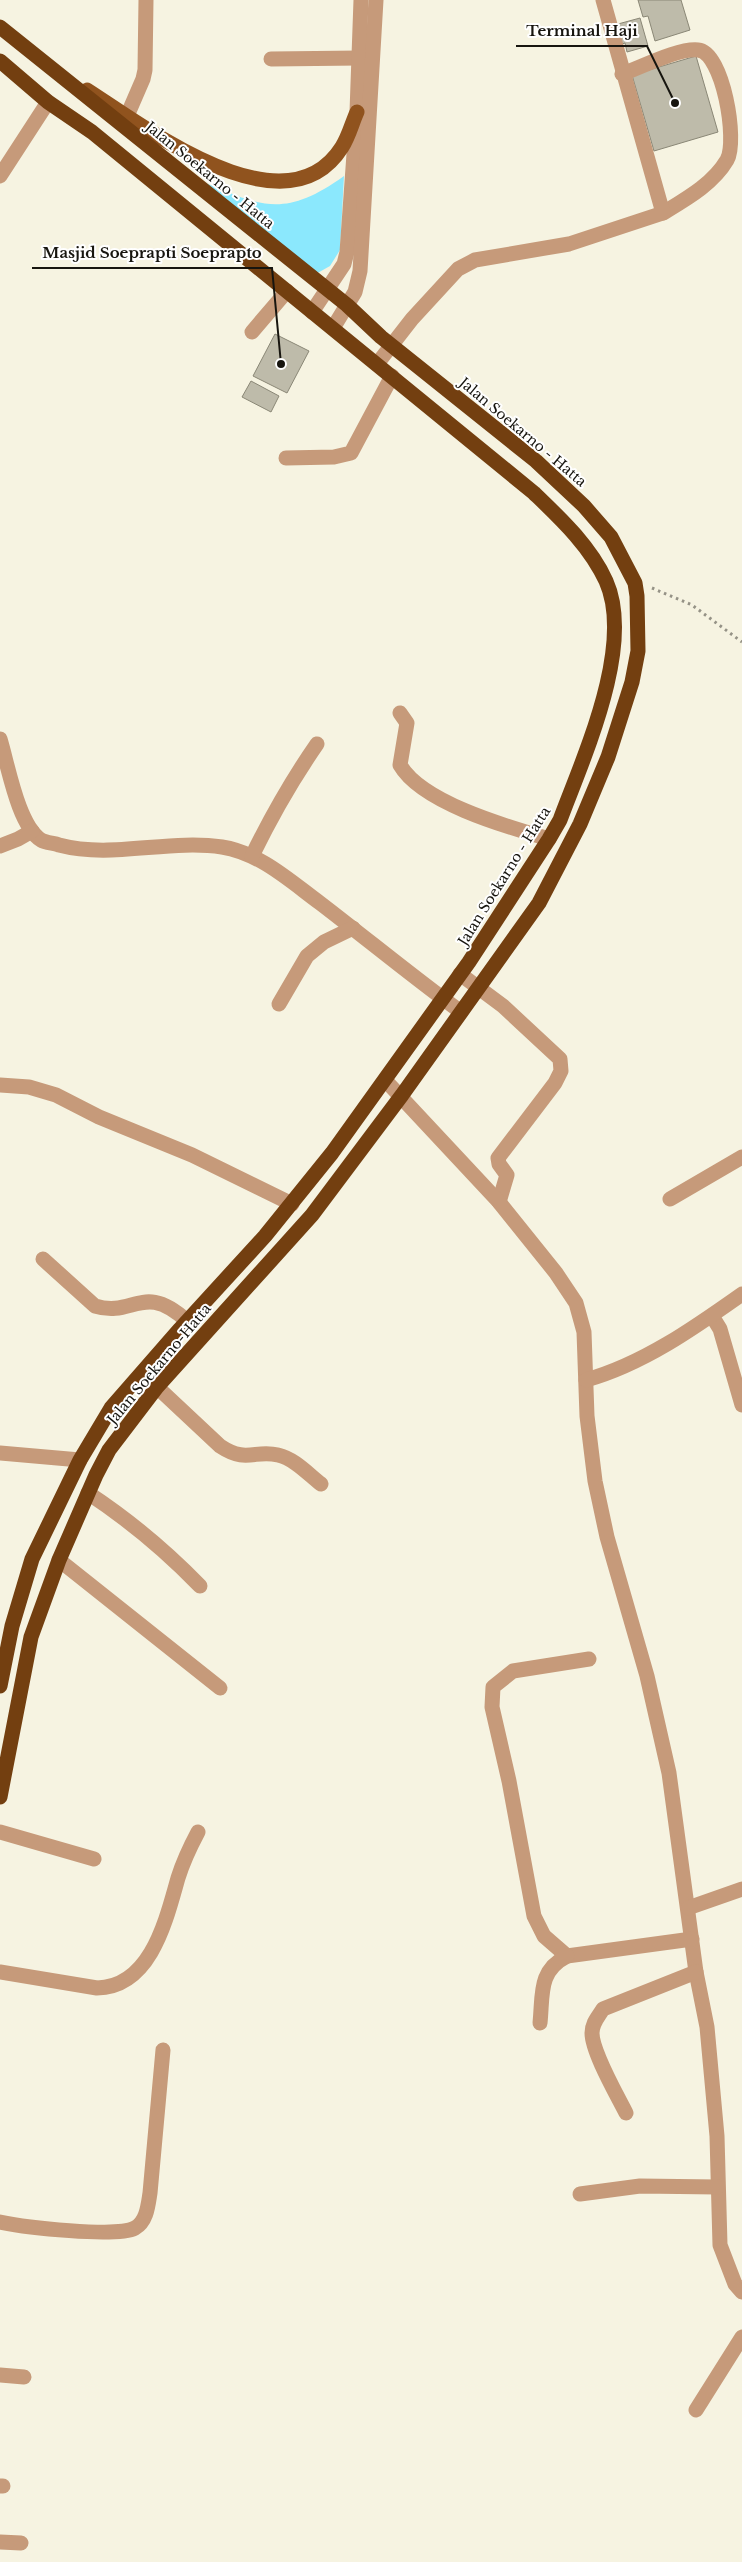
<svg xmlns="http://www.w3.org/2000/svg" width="742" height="2562" font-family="'Libre Baskerville',serif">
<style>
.water{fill:#8be8fd}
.building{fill:#bebbaa;stroke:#8a8776}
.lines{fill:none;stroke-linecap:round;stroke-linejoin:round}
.path{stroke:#959286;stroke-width:3;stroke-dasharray:2.5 4;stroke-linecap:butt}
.minor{stroke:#c69a7a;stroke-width:15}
.major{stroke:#90531e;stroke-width:15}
.highway{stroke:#733f10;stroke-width:15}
.labels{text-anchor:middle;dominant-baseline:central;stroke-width:4;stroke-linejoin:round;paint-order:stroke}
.street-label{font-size:14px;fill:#17150f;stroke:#fff}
.leader{fill:none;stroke:#17150f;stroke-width:2}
.callout-dot{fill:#17150f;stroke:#fff;stroke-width:2}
.callout-label{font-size:15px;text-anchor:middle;font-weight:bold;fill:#17150f;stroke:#fff;stroke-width:4;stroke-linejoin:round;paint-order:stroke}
</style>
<rect width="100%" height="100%" fill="#f6f3e1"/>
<path class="water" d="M189,176c67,27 90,47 155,0l-4,74 -10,16 -16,9z"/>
<g class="building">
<polygon points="638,0 681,0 690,30 655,41 648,16 643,17"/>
<polygon points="640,18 648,46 627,52 625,43 619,45 615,32 620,31 618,24"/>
<polygon points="696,56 718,132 654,151 632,75"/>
<polygon points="275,334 309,351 287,393 253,376"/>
<polygon points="251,381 279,396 271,412 242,397"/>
</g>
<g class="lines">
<polyline class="path" points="652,588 692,605 742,642"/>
<g class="minor">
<polyline points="271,59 360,58"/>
<path d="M622,74c20,-7 56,-26 76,-24 25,2 40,91 29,110 -14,24 -41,39 -64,53"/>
<polyline points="127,116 143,79 145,70 146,0"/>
<polyline points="0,176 48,102"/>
<polyline points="312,312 344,264 347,252 357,112 361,0"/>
<polyline points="333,328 355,292 360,271 376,0"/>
<polyline points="252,332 287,291"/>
<polyline points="377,364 412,319 458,269 475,260 569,244 663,213 603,0"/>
<polyline points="286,458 334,457 351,453 392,376"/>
<path d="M400,713l7,10 -7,42c22,38 108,62 149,74"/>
<path d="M0,739c8,26 18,86 41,101 5,3 13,3 18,5 53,14 109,-6 163,2 38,6 68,34 98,56 47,36 93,74 141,109"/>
<polyline points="0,846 18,839 32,831"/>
<path d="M252,856c19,-39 40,-76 65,-112"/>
<polyline points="460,974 503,1006 560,1059 561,1071 555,1083 498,1158 499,1164 507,1175 499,1202"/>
<polyline points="279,1004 307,956 324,942 353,928"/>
<polyline points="386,1081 499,1202 556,1273 576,1303 584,1332 587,1416 595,1481 607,1537 647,1676 669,1773 696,1972 707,2027 717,2136 720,2245 735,2284 742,2292"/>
<polyline points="0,1085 29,1087 56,1095 99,1117 192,1155 292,1204"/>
<polyline points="670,1199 742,1157"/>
<path d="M43,1259l52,47c39,12 48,-25 92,15"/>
<polyline points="712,1316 720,1329 742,1405"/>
<path d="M586,1380c57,-16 108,-52 156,-86"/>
<path d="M157,1387l63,59c27,18 35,3 58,9 17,4 30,19 43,29"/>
<polyline points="0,1453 80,1460"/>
<path d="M88,1493c41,27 78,58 112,93"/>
<polyline points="59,1560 220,1688"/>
<polyline points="589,1659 513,1671 493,1687 492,1707 509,1781 534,1916 544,1936 567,1956 692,1939"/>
<polyline points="0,1832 94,1859"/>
<polyline points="688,1908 742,1889"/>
<path d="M0,1972l97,16c54,-1 69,-68 81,-110 5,-16 12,-31 20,-46"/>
<path d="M540,2023c3,-29 -2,-52 27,-67"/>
<path d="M626,2113c-9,-18 -34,-61 -34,-80 0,-10 6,-16 11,-24l93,-37"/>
<polyline points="580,2194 640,2186 717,2187"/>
<path d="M0,2222c24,5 116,16 135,6 12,-7 13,-23 15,-35l13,-143"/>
<polyline points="0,2375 24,2377"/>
<polyline points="696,2410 742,2337"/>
<polyline points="0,2486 3,2486"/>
<polyline points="0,2542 21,2543"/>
</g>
<path class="major" d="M87,90c58,37 199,146 255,57 7,-11 10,-24 15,-35"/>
<g class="highway">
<polyline points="0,27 347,305 381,337 536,461 584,506 611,537 635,583 637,596 638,651 632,682 608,757 580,824 539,903 402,1095 312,1215 157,1387 109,1450 96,1475 59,1560 31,1637 0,1797"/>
<path d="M0,61l48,41 44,30 442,361c27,26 56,53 72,88 29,65 -23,177 -46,239l-11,19 -80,123 -137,191 -67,83 -85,93 -69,79 -31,52 -48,99 -20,67 -12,60"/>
</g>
</g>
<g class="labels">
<g class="street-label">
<text transform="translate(210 175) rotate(39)">Jalan Soekarno - Hatta</text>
<text transform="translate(523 432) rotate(40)">Jalan Soekarno - Hatta</text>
<text transform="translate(504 876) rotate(-58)">Jalan Soekarno - Hatta</text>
<text transform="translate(159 1364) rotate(-50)">Jalan Soekarno-Hatta</text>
</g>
</g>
<path class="leader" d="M675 103L647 46H516M281 364L272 268H32"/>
<g class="callout-dot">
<circle cx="675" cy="103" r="5"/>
<circle cx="281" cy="364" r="5"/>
</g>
<g class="callout-label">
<text x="582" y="36">Terminal Haji</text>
<text x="152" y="258">Masjid Soeprapti Soeprapto</text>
</g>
</svg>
